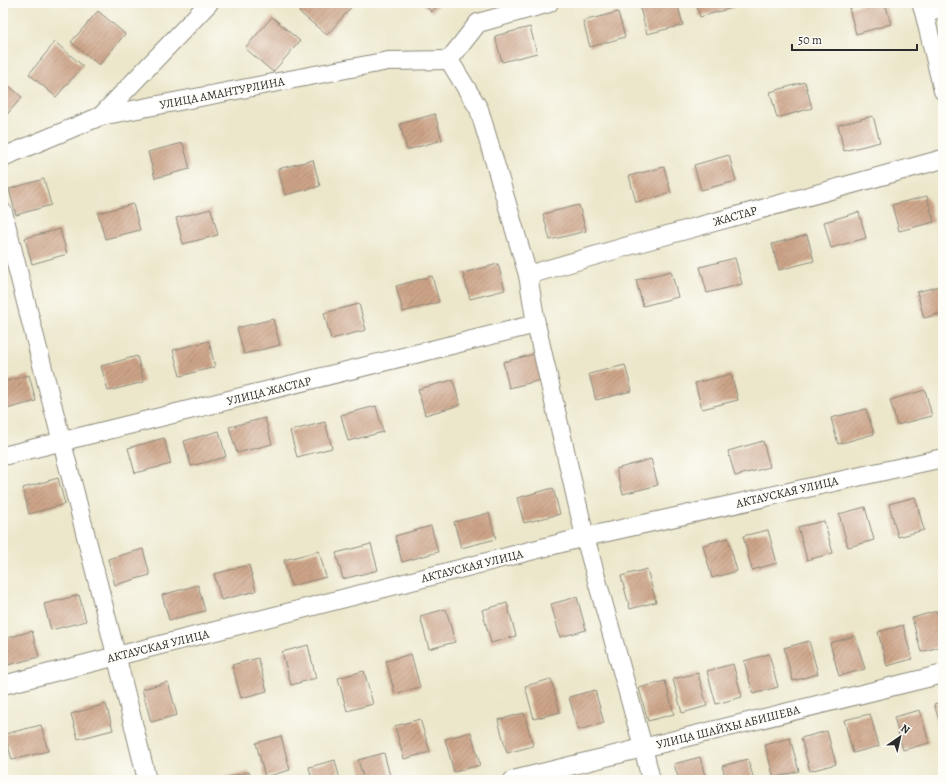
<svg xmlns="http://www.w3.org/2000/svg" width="946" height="783" font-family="Alegreya,serif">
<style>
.building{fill:url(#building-hatch)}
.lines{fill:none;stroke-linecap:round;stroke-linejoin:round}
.minor-casing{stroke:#8c897b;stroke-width:20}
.minor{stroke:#fff;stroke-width:18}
.labels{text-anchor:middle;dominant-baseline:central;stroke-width:4;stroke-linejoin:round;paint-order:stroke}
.street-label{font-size:12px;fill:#2b2b2b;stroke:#fdfcf7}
</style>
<defs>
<pattern id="building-hatch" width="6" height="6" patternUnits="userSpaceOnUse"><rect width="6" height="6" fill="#cda488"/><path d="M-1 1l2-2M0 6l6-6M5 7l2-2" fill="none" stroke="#a7866f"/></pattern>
</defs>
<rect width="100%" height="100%" fill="#fdfcf7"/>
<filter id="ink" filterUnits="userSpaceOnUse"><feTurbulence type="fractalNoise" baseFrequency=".025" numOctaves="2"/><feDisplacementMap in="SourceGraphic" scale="8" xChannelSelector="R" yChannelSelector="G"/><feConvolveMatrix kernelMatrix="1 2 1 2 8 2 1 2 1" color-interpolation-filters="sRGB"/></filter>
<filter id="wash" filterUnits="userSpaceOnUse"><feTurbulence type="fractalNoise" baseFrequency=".012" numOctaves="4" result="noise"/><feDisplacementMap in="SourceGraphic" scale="16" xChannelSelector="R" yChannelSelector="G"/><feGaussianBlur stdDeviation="0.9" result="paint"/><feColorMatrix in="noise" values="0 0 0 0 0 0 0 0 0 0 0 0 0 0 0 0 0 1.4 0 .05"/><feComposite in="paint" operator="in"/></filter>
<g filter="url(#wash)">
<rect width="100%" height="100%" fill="#ece7cb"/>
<g id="blocks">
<g class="building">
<polygon points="307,3 352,3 354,4 327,35 299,12"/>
<polygon points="422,3 440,3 432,12"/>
<polygon points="660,3 677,3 683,25 647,34 640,8"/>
<polygon points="696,3 734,3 735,7 700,17"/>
<polygon points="867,3 885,3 891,24 856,34 849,8"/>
<polygon points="98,11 125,34 99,65 71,42"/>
<polygon points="618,12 625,37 590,47 583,21"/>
<polygon points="272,17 300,41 273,72 245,48"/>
<polygon points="530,27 537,53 502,62 495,36"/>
<polygon points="55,42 83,66 56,97 29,74"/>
<polygon points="3,81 22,97 3,119"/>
<polygon points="805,82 812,108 777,118 770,92"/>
<polygon points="435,114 442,140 407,150 400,124"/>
<polygon points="873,116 880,142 844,151 838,125"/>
<polygon points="183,143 190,169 155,178 148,152"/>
<polygon points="729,155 736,181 701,190 694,165"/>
<polygon points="313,160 320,186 285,195 278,169"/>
<polygon points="664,167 671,193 636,202 629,176"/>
<polygon points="44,179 51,205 16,215 9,189"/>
<polygon points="927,196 934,222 899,231 892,205"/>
<polygon points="133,204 140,230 105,239 98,213"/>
<polygon points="579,205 586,231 550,240 543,214"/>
<polygon points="211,209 218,235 183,244 176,218"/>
<polygon points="859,212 866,238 831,248 824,222"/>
<polygon points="60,229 67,254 32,264 25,238"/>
<polygon points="807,235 814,261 779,270 772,244"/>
<polygon points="735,258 742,284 707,293 700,267"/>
<polygon points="498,264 505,290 470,299 463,273"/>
<polygon points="671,271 678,297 643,306 636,280"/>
<polygon points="432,276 439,302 403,312 396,286"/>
<polygon points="943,285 943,313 924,318 917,292"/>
<polygon points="359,304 366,330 331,339 324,313"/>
<polygon points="273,319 280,345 244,354 237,328"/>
<polygon points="209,341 215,367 180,376 173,350"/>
<polygon points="538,353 545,379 509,388 503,362"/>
<polygon points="137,356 144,382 108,391 101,366"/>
<polygon points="625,365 632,391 596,400 589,374"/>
<polygon points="731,374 738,400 702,409 695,383"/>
<polygon points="29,375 36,401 3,410 3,382"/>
<polygon points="453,380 460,405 425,415 418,389"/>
<polygon points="925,390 932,416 897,425 890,400"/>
<polygon points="376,406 383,432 348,441 341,415"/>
<polygon points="866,409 874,434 838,444 831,418"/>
<polygon points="265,418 272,444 237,453 229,427"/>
<polygon points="325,422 332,448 297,457 290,431"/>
<polygon points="219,431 226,457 191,466 184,441"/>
<polygon points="164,438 171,464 135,473 128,448"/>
<polygon points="763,441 770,467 735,476 728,451"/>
<polygon points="651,459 658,485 623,494 616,469"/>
<polygon points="58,478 65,504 29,514 23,488"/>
<polygon points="553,488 560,514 524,523 517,498"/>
<polygon points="915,497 924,530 898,537 889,504"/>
<polygon points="865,507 874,540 848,547 839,514"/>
<polygon points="489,513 496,539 461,548 454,522"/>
<polygon points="824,521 833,553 807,560 798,527"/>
<polygon points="431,526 438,552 402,562 395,536"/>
<polygon points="768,530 777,563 752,570 743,536"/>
<polygon points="728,538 737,571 712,578 703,545"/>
<polygon points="371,544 378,570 343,579 336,553"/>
<polygon points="143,549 150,575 115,585 108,559"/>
<polygon points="319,551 326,577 291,586 284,560"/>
<polygon points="249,565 256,591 221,600 214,574"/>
<polygon points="647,569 656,602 630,609 621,576"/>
<polygon points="198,585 205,611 169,620 162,595"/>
<polygon points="79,595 86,621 51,630 44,604"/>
<polygon points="577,597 586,630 560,637 551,604"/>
<polygon points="507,603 516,636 491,643 482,610"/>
<polygon points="446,609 455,642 429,649 420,616"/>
<polygon points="937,611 943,633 943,646 921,652 912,618"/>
<polygon points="903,625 912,659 887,666 878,632"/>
<polygon points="32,631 39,657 4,666 3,661 3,639"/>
<polygon points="855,636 865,669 839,676 830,643"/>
<polygon points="809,641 818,674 793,681 784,648"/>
<polygon points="308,645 316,678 291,685 282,652"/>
<polygon points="411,654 420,687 395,694 386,661"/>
<polygon points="769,654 778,687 753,694 744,661"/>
<polygon points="258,658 267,691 241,698 232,665"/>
<polygon points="733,664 742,697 716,704 707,671"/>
<polygon points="364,671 373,704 347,711 338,678"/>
<polygon points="698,673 707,706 682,713 673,679"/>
<polygon points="551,679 560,712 534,719 525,686"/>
<polygon points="665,681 674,714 648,721 639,688"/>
<polygon points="168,682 177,715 151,722 142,689"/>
<polygon points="595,690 604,723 578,730 569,697"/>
<polygon points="943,701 943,734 934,704"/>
<polygon points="106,704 113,730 78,739 71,714"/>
<polygon points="920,710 929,743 903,750 894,717"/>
<polygon points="524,713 533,746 507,753 498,720"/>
<polygon points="870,714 879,746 853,753 844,720"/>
<polygon points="420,719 430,752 404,759 395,726"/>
<polygon points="41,725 48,751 12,760 5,734"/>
<polygon points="827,731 836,764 810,771 801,738"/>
<polygon points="471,732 480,765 454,772 445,739"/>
<polygon points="281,736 290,770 265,777 256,743"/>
<polygon points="790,738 799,771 774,778 765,745"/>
<polygon points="384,753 391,780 364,780 358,760"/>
<polygon points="700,757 706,780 679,780 674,764"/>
<polygon points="748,759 754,780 726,780 722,766"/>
<polygon points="335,760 340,780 312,780 309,767"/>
<polygon points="249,772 252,780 224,780 224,778"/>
</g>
</g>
</g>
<g filter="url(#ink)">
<use href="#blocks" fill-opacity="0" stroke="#8c897b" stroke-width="1"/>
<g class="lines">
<g class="minor-casing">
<g id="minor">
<polyline points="921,3 924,12 943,91"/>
<polyline points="924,12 943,8"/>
<polyline points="449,60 479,109 528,275 536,324 585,537 643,747 651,780"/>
<polyline points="449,60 478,23 549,3"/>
<polyline points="101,116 209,3"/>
<polyline points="3,157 101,116 388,61 449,60"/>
<path d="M3,212c48,190 98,378 144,568"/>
<polyline points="528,275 642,242 943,159"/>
<polyline points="3,456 536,324"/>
<polyline points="3,685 585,537 943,458"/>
<polyline points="513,780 943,674"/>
</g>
</g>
<use href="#minor" class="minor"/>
</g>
</g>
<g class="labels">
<g class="street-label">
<text transform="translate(222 93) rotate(-11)">УЛИЦА АМАНТУРЛИНА</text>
<text transform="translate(735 216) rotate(-16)">ЖАСТАР</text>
<text transform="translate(269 391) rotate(-14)">УЛИЦА ЖАСТАР</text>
<text transform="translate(787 492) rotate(-13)">АКТАУСКАЯ УЛИЦА</text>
<text transform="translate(472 566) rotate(-14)">АКТАУСКАЯ УЛИЦА</text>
<text transform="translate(158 646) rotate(-14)">АКТАУСКАЯ УЛИЦА</text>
<text transform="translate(728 727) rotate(-14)">УЛИЦА ШАЙХЫ АБИШЕВА</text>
</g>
</g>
<rect width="946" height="783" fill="none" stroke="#fdfcf7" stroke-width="16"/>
<g transform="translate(900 737) rotate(34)" stroke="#fdfcf7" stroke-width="3" paint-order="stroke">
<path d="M0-3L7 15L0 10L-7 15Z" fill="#2b2b2b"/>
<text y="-6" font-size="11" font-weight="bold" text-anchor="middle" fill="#2b2b2b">N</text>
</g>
<path d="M792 44v6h125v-6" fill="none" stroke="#2b2b2b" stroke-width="2"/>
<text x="798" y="44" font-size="12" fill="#2b2b2b" stroke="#fdfcf7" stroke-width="3" paint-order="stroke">50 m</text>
</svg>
